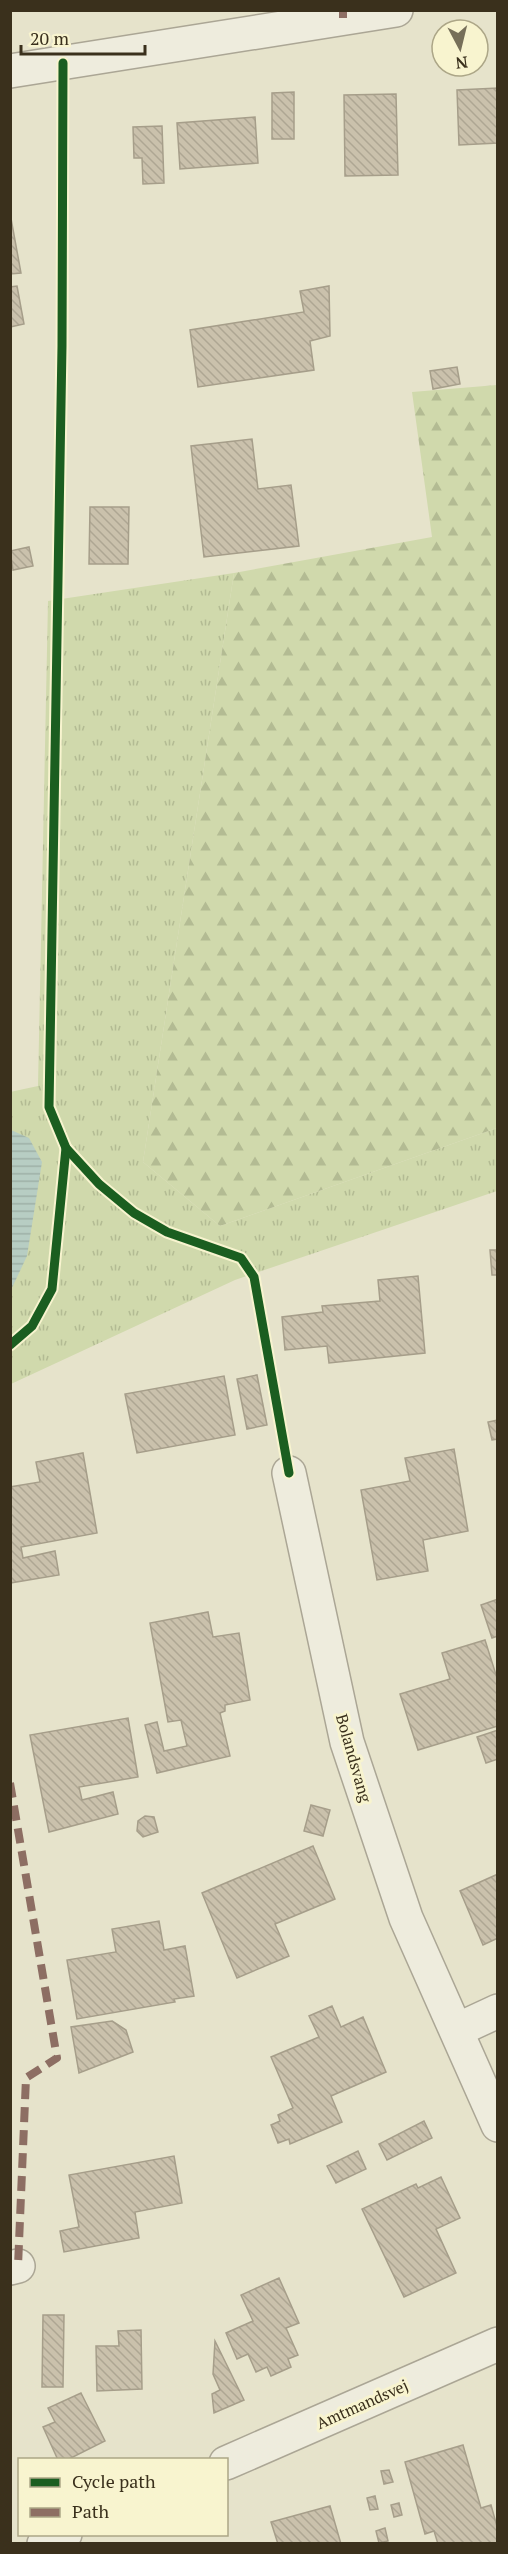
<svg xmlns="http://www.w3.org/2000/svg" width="508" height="2554" font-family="'PT Serif',serif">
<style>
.grass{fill:url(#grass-tufts)}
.forest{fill:url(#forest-firs)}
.water{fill:url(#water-rules)}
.building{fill:url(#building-back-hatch);stroke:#a69e8a;stroke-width:1.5}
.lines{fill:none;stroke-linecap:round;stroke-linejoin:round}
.street-casing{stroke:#aba695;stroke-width:36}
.street{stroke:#eeecdd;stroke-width:33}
.quiet{stroke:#8d6e63;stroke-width:8;stroke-dasharray:15 8;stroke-linecap:butt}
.cycleway-casing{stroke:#f8f4cf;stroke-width:13}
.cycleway{stroke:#1b5e20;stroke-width:9}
.labels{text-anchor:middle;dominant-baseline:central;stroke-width:6;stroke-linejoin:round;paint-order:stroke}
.street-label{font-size:16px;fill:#3a301c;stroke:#f8f4cf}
</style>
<defs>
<pattern id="grass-tufts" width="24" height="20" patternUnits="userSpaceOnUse" patternTransform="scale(1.5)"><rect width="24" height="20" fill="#d0d9ac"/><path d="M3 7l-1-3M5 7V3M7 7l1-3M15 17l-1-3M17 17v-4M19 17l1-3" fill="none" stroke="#b3bb93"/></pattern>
<pattern id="forest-firs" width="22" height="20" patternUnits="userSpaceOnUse" patternTransform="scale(1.5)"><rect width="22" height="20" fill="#d0d9ac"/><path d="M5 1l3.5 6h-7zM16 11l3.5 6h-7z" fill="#b3bb93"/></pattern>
<pattern id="water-rules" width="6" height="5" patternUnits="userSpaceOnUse" patternTransform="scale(1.5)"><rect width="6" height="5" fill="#b7cdc3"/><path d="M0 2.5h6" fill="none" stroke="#9eb0a7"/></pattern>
<pattern id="building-back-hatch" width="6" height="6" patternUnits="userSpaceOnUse" patternTransform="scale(1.5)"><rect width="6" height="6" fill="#cac1ac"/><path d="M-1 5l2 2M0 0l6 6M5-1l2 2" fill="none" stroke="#aea693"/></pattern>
</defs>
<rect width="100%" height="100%" fill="#e6e3cb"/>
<polygon class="grass" points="234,573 143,1162 220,1226 497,1128 497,1191 235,1280 11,1384 10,1092 38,1086 48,601"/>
<polygon class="forest" points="497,385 497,1128 220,1226 143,1162 234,573 432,537 412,392"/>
<polygon class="water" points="11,1130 29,1138 42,1162 27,1256 11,1290"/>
<g class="building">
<polygon points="498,88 498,143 459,145 457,90"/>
<polygon points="294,92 294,139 272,139 272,93"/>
<polygon points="396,94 398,175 345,176 344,95"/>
<polygon points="255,117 258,163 180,169 177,123"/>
<polygon points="162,126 164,183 143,184 142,158 134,158 133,127"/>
<polygon points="10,213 21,273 10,274"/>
<polygon points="17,286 24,324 10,327 10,287"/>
<polygon points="329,286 330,336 310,341 314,370 198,387 190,330 304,312 300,291"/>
<polygon points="457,367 460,384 433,389 430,371"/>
<polygon points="252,439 258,489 291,485 299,546 204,557 191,446"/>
<polygon points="90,507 129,507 128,564 89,564"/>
<polygon points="29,547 33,566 13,570 10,551"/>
<polygon points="490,1250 498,1250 498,1275 492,1275"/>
<polygon points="418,1276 425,1353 329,1363 327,1346 285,1350 282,1317 323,1312 322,1306 380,1301 378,1280"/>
<polygon points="257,1375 267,1425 247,1429 237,1379"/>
<polygon points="224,1376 235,1435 137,1453 125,1394"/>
<polygon points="498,1420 498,1439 492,1440 488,1422"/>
<polygon points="454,1449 468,1531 423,1540 428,1571 377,1580 361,1490 410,1481 405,1458"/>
<polygon points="83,1453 97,1533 21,1547 23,1558 55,1551 59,1575 10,1583 10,1487 40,1482 36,1462"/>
<polygon points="498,1599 498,1636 492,1638 481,1605"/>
<polygon points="208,1612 213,1637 239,1633 250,1700 225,1705 225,1711 220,1713 230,1756 157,1773 145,1725 157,1722 164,1751 187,1746 181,1720 168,1722 150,1623"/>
<polygon points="485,1640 498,1681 498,1726 418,1750 400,1694 450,1679 442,1653"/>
<polygon points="128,1718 138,1777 79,1787 82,1800 113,1792 118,1814 49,1832 30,1735"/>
<polygon points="498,1730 498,1759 486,1763 477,1737"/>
<polygon points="311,1805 330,1810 323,1836 304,1831"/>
<polygon points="145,1816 154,1817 158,1832 143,1837 137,1831 138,1821"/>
<polygon points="313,1846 335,1899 275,1924 289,1956 237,1978 202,1893"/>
<polygon points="498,1874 498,1938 483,1945 460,1891"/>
<polygon points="159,1921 164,1950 185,1946 194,1996 174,1999 175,2002 77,2019 67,1960 116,1952 112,1929"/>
<polygon points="332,2006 341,2027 363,2017 386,2072 331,2096 342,2122 290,2144 289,2139 278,2143 271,2125 280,2121 278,2115 293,2108 271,2057 319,2037 309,2016"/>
<polygon points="112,2021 126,2030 133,2052 79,2073 71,2027"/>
<polygon points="424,2121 432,2138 387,2160 379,2144"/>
<polygon points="358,2151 366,2169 336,2183 327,2166"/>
<polygon points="174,2156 182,2203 135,2212 139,2238 64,2252 60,2231 79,2227 69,2175"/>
<polygon points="441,2177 460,2218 436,2229 456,2273 404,2297 362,2209 416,2184 418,2188"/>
<polygon points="279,2278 299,2323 286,2328 298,2355 288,2359 291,2367 271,2376 267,2367 256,2372 248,2354 237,2359 226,2333 253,2321 241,2295"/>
<polygon points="43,2315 64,2315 63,2387 42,2387"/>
<polygon points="141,2330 142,2389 97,2391 96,2346 119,2346 118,2331"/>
<polygon points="215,2341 244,2400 214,2413 212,2394 220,2390 213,2374"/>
<polygon points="81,2393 105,2441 67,2460 58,2460 43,2427 55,2422 48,2408"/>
<polygon points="463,2445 481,2508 491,2505 498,2530 498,2544 438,2544 434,2531 425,2534 405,2462"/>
<polygon points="389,2470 393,2482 384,2484 381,2471"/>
<polygon points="375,2496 378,2509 370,2510 367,2498"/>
<polygon points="399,2503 402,2515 394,2517 391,2505"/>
<polygon points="330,2506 341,2544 278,2544 271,2522"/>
<polygon points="385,2528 388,2541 379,2543 376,2531"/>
</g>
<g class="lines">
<g class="street-casing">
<g id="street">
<polyline points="10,71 396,10"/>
<polyline points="289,1473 347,1742 406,1918 498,2125"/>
<polyline points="457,2030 498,2011"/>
<polyline points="10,2268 18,2266"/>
<polyline points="226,2463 498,2344"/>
<polyline points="44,2544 65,2534"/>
</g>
</g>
<use href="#street" class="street"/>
<g class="quiet">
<polyline points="343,10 343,18"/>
<polyline points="10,1783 57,2058 26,2078 18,2266"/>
</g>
<g class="cycleway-casing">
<g id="cycleway">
<polyline points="63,63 62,346 49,1107 66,1148 99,1184 134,1213 167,1232 241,1258 254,1277 289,1473"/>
<polyline points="10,1345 32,1326 52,1289 66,1148"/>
</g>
</g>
<use href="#cycleway" class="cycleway"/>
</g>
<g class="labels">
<g class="street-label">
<text transform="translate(354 1758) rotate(74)">Bolandsvang</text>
<text transform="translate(362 2404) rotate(-24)">Amtmandsvej</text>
</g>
</g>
<rect width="508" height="2554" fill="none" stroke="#3a301c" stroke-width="24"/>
<rect x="18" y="2458" width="210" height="78" fill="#f8f4cf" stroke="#aca687" stroke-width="1.5"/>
<rect x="30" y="2478" width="30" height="9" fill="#1b5e20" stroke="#aca687" stroke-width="1.5"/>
<text x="72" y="2488" font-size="18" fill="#3a301c">Cycle path</text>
<rect x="30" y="2508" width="30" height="9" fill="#8d6e63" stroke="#aca687" stroke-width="1.5"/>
<text x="72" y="2518" font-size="18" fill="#3a301c">Path</text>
<g transform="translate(460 48) rotate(173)"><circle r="28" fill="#f8f4cf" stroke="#aca687" stroke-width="1.5"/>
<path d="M0-4.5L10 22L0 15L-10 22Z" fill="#766f59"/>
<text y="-9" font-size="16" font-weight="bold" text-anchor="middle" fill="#3a301c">N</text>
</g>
<path d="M21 45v9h124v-9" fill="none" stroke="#3a301c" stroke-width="3"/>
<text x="30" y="45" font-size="18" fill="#3a301c" stroke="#f8f4cf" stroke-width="4.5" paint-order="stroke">20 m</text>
</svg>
